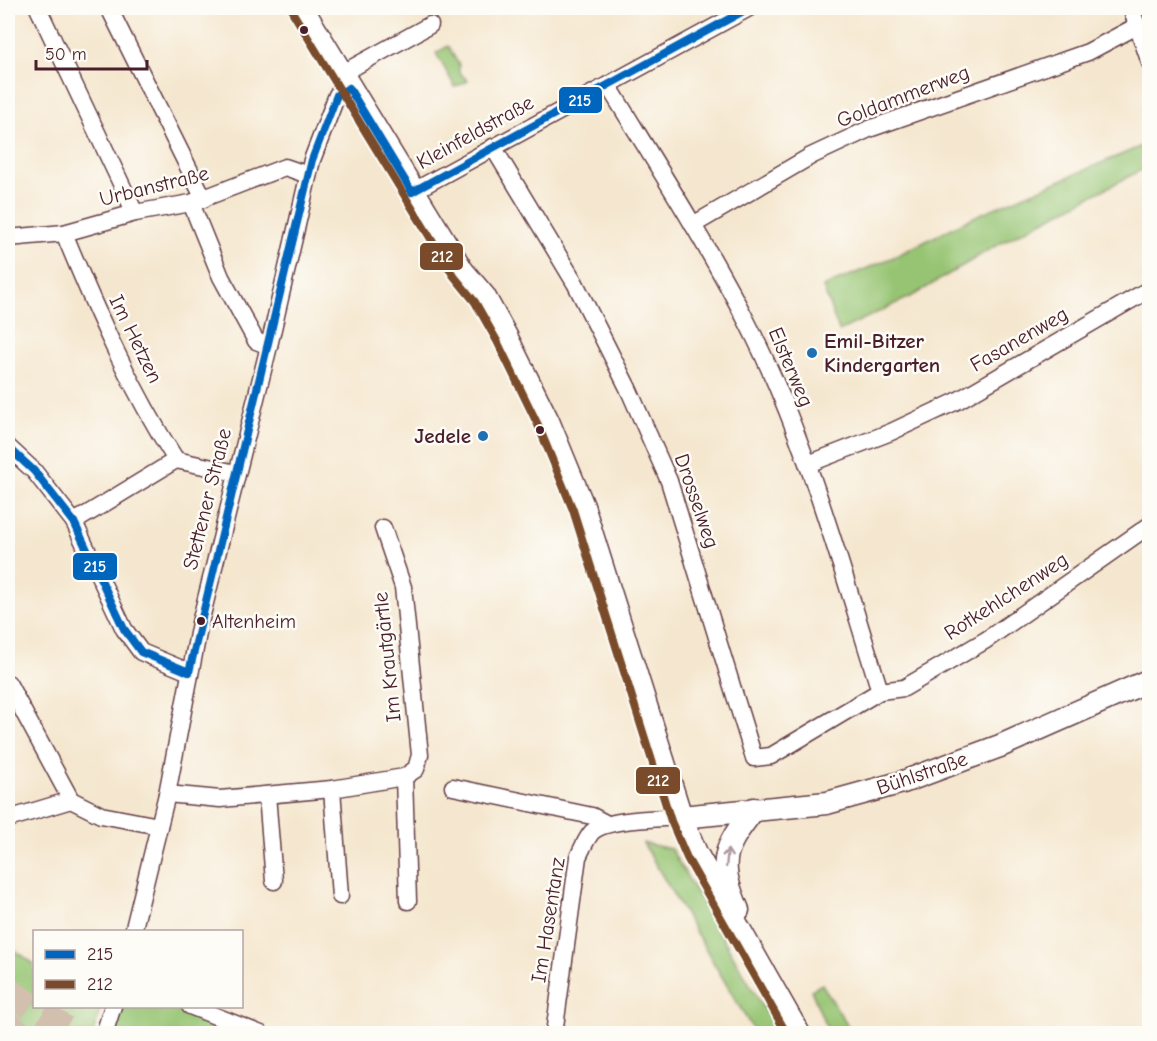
<svg xmlns="http://www.w3.org/2000/svg" width="1157" height="1041" font-family="'Comic Neue',sans-serif">
<style>
.green{fill:#96c472;stroke:#70724e;stroke-width:1.5}
.lines{fill:none;stroke-linecap:round;stroke-linejoin:round}
.trunk-tunnel{stroke:#d3bfae;stroke-width:27;stroke-dasharray:27 14;stroke-linecap:butt}
.minor-casing{stroke:#643d44;stroke-width:19}
.secondary-casing{stroke:#643d44;stroke-width:25}
.minor{stroke:#fff;stroke-width:16}
.secondary{stroke:#fff;stroke-width:22}
.bus-1-casing{stroke:#fdfcf7;stroke-width:12}
.bus-2-casing{stroke:#fdfcf7;stroke-width:12}
.bus-1{stroke:#0065bd;stroke-width:8}
.bus-2{stroke:#7a4b2a;stroke-width:8}
.oneway{stroke:#ae9aa0}
.bus-dot{fill:#4a1f2b;stroke:#fdfcf7;stroke-width:2}
.poi-dot{fill:#1f6fb2;stroke:#fdfcf7;stroke-width:2}
.labels{text-anchor:middle;dominant-baseline:central;stroke-width:5;stroke-linejoin:round;paint-order:stroke}
.bus-label{font-size:20px;fill:#4a1f2b;stroke:#fdfcf7;text-anchor:start}
.street-label{font-size:21px;fill:#4a1f2b;stroke:#fdfcf7}
.poi-label{font-size:21px;font-weight:bold;fill:#4a1f2b;stroke:#fdfcf7;text-anchor:start}
.line-badge{stroke:#fdfcf7;stroke-width:2}
.badge-label{font-size:16px;text-anchor:middle;font-weight:bold;fill:#fff}
</style>
<rect width="100%" height="100%" fill="#fdfcf7"/>
<filter id="ink" filterUnits="userSpaceOnUse"><feTurbulence type="fractalNoise" baseFrequency=".0167" numOctaves="2"/><feDisplacementMap in="SourceGraphic" scale="12" xChannelSelector="R" yChannelSelector="G"/><feConvolveMatrix kernelMatrix="1 2 1 2 8 2 1 2 1" color-interpolation-filters="sRGB"/></filter>
<filter id="wash" filterUnits="userSpaceOnUse"><feTurbulence type="fractalNoise" baseFrequency=".008" numOctaves="4" result="noise"/><feDisplacementMap in="SourceGraphic" scale="24" xChannelSelector="R" yChannelSelector="G"/><feGaussianBlur stdDeviation="1.35" result="paint"/><feColorMatrix in="noise" values="0 0 0 0 0 0 0 0 0 0 0 0 0 0 0 0 0 1.4 0 .05"/><feComposite in="paint" operator="in"/></filter>
<g filter="url(#wash)">
<rect width="100%" height="100%" fill="#f5e7cf"/>
<g class="green">
<polygon points="448,46 459,65 459,72 468,81 455,87 436,53"/>
<polygon points="1149,143 1149,166 997,245 914,295 839,331 823,287 896,256 978,215"/>
<polygon points="643,843 671,849 778,1033 755,1033"/>
<polygon points="8,945 34,964 34,1006 101,1007 93,1033 8,1033"/>
<polygon points="822,984 852,1033 829,1033 811,990"/>
<polygon points="120,1006 171,1007 236,1033 112,1034"/>
</g>
</g>
<g filter="url(#ink)">
<g class="lines">
<g class="trunk-tunnel">
<polyline points="8,991 72,1034"/>
<polyline points="8,1025 20,1034"/>
</g>
<g class="minor-casing">
<g id="minor">
<polyline points="38,8 135,213"/>
<polyline points="109,8 204,199"/>
<polyline points="1131,8 1150,63"/>
<polyline points="341,74 430,25"/>
<path d="M608,85c48,79 98,157 140,239 59,116 93,243 132,367"/>
<polyline points="493,147 575,283 628,388 669,481 754,758 771,756 880,691 904,688 986,640 1150,525"/>
<polyline points="412,192 749,8"/>
<polyline points="191,203 221,277 256,341 269,346"/>
<polyline points="693,225 811,156 869,129 1088,52 1137,26"/>
<path d="M64,233c32,78 66,155 112,227l60,13"/>
<polyline points="8,238 64,233 135,213 191,203 285,167 308,175"/>
<polyline points="8,447 34,471 74,522 124,629 141,652 189,672"/>
<polyline points="808,464 891,432 957,401 1150,289"/>
<polyline points="74,522 176,460"/>
<polyline points="8,683 71,800 101,815 159,826"/>
<polyline points="404,777 408,901"/>
<polyline points="453,787 592,816 607,824"/>
<polyline points="332,789 340,896"/>
<polyline points="167,794 220,799 332,789 404,777 416,769 420,755 403,587 383,528"/>
<polyline points="267,795 274,881"/>
<polyline points="8,819 71,800"/>
<polyline points="133,932 167,794 200,623 269,346 312,160 337,95 349,88"/>
<polyline points="190,1006 261,1034"/>
<polyline points="104,1034 113,1006"/>
<path d="M554,1034l24,-177c4,-8 8,-18 14,-25 15,-14 68,-13 89,-15"/>
</g>
</g>
<g class="secondary-casing">
<g id="secondary">
<polyline points="302,8 462,270 484,296 506,336 548,421 583,506 681,817 696,853 799,1034"/>
<polyline points="681,817 827,803 903,782 1000,746 1150,680"/>
<path d="M738,910c-21,-49 -15,-61 16,-101"/>
</g>
</g>
<use href="#minor" class="minor"/>
<use href="#secondary" class="secondary"/>
<g class="bus-1-casing">
<g id="bus-1">
<polyline points="349,88 412,192"/>
<polyline points="412,192 749,8"/>
<polyline points="8,447 34,471 74,522 124,629 141,652 189,672"/>
<polyline points="189,672 312,160 337,95 349,88"/>
</g>
</g>
<g class="bus-2-casing">
<polyline id="bus-2" points="293,13 453,275 475,302 497,341 538,425 573,510 671,821 687,858 787,1034"/>
</g>
<use href="#bus-1" class="bus-1"/>
<use href="#bus-2" class="bus-2"/>
</g>
<defs><path id="oneway-shaft" d="M-6 0H5M1.5-3L5.5 0L1.5 3" fill="none" stroke-width="1.6" stroke-linecap="round" stroke-linejoin="round" transform="scale(1.5)"/></defs>
<use class="oneway" href="#oneway-shaft" transform="translate(727 858) rotate(-85)"/>
</g>
<g class="bus-dot">
<circle cx="304" cy="30" r="5"/>
<circle cx="540" cy="430" r="5"/>
<circle cx="201" cy="621" r="5"/>
</g>
<g class="poi-dot">
<circle cx="812" cy="353" r="6"/>
<circle cx="483" cy="436" r="6"/>
</g>
<g class="labels">
<g class="bus-label">
<text x="212" y="621">Altenheim</text>
</g>
<g class="street-label">
<text transform="translate(903 96) rotate(-21)">Goldammerweg</text>
<text transform="translate(475 132) rotate(-29)">Kleinfeldstraße</text>
<text transform="translate(154 186) rotate(-14)">Urbanstraße</text>
<text transform="translate(136 339) rotate(64)">Im Hetzen</text>
<text transform="translate(1019 339) rotate(-30)">Fasanenweg</text>
<text transform="translate(791 367) rotate(67)">Elsterweg</text>
<text transform="translate(207 499) rotate(-76)">Stettener Straße</text>
<text transform="translate(697 501) rotate(71)">Drosselweg</text>
<text transform="translate(1006 596) rotate(-33)">Rotkehlchenweg</text>
<text transform="translate(387 657) rotate(-96)">Im Krautgärtle</text>
<text transform="translate(922 773) rotate(-19)">Bühlstraße</text>
<text transform="translate(548 920) rotate(-81)">Im Hasentanz</text>
</g>
<g class="poi-label">
<text x="824" y="341">Emil-Bitzer<tspan x="824" dy="24">Kindergarten</tspan></text>
<text x="471" y="436" text-anchor="end">Jedele</text>
</g>
</g>
<g class="line-badge">
<rect x="558" y="86" width="45" height="28" rx="6" fill="#0065bd"/>
<rect x="419" y="242" width="45" height="29" rx="6" fill="#7a4b2a"/>
<rect x="72" y="552" width="46" height="29" rx="6" fill="#0065bd"/>
<rect x="635" y="766" width="46" height="29" rx="6" fill="#7a4b2a"/>
</g>
<g class="badge-label">
<text x="580" y="106">215</text>
<text x="442" y="262">212</text>
<text x="95" y="572">215</text>
<text x="658" y="786">212</text>
</g>
<rect width="1157" height="1041" fill="none" stroke="#fdfcf7" stroke-width="30"/>
<rect x="33" y="930" width="210" height="78" fill="#fdfcf7" stroke="#b5a4a5" stroke-width="1.5"/>
<rect x="45" y="950" width="30" height="9" fill="#0065bd" stroke="#b5a4a5" stroke-width="1.5"/>
<text x="87" y="960" font-size="18" fill="#4a1f2b">215</text>
<rect x="45" y="980" width="30" height="9" fill="#7a4b2a" stroke="#b5a4a5" stroke-width="1.5"/>
<text x="87" y="990" font-size="18" fill="#4a1f2b">212</text>
<path d="M36 60v9h111v-9" fill="none" stroke="#4a1f2b" stroke-width="3"/>
<text x="45" y="60" font-size="18" fill="#4a1f2b" stroke="#fdfcf7" stroke-width="4.5" paint-order="stroke">50 m</text>
</svg>
